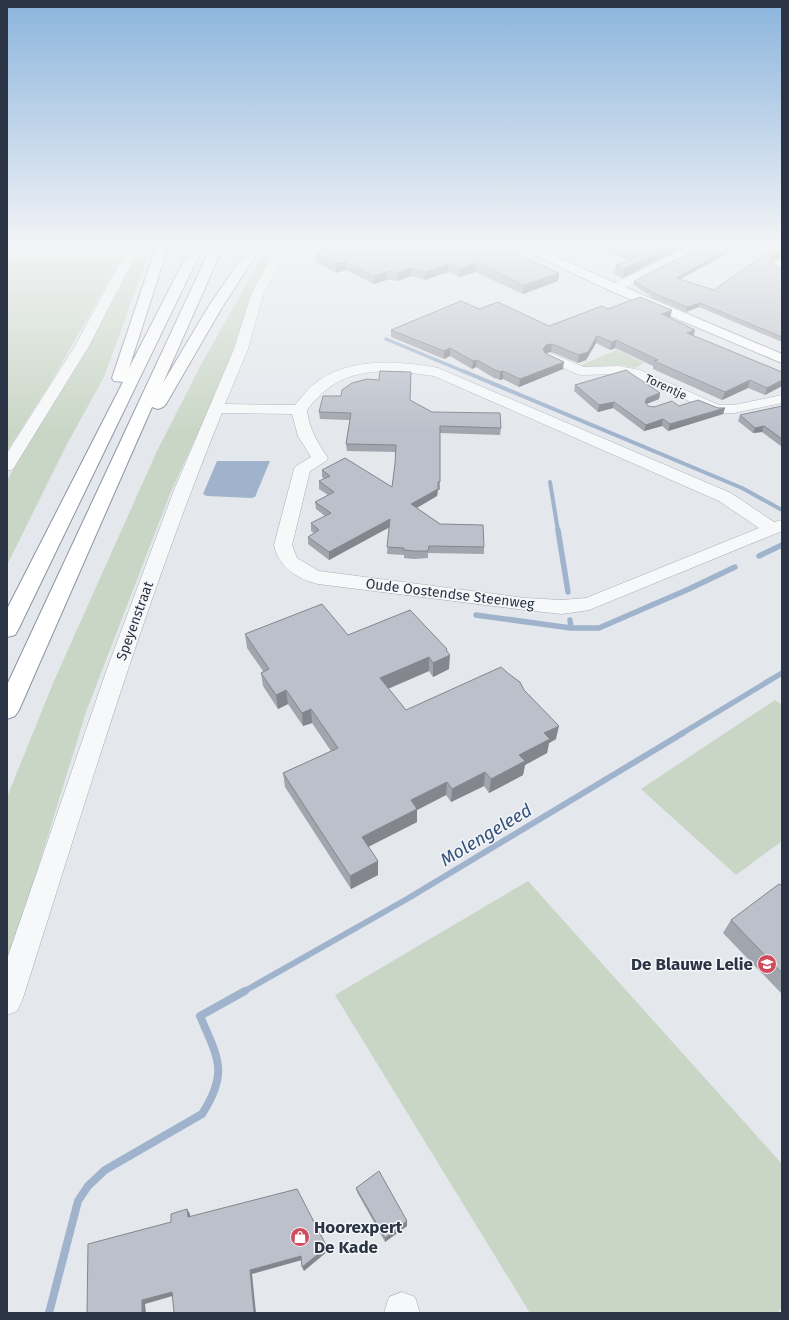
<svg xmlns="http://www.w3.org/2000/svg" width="789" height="1320" font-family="'Fira Sans',sans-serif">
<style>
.green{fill:#c9d6c5}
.water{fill:#9fb4cc}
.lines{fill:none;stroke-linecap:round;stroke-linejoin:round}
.stream-far4{stroke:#9fb4cc;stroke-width:3.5}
.stream-far3{stroke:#9fb4cc;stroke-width:4}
.stream-far2{stroke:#9fb4cc;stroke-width:5.5}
.stream-far1{stroke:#9fb4cc;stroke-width:6}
.stream{stroke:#9fb4cc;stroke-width:8}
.minor-casing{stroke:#a9aeb7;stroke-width:1}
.primary-casing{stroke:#a3abb8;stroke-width:2}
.trunk-casing{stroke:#8b94a3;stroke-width:2}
.minor{fill:#f7f8fa;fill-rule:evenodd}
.primary{fill:#fff;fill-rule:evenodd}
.trunk{fill:#fff;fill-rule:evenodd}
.wall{fill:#a1a5ae}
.shaded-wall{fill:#83868d}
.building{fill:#bbc0ca;stroke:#83868d}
.labels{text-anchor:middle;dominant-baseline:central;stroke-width:3;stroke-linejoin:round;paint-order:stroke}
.far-street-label{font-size:12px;fill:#2b3445;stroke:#f4f6f9}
.street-label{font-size:14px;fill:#2b3445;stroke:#f4f6f9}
.near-poi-label{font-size:17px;font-weight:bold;fill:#2b3445;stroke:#f4f6f9;text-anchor:end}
.near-water-label{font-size:18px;font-style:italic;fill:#34527a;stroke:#f4f6f9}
</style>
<rect width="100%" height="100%" fill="#e4e7ec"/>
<g class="green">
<polygon points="21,247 128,247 51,382 7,451 7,251"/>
<polygon points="141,247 151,247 104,377 67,444 7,565 7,480 58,395"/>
<polygon points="268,247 274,247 256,284 224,375 170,494 86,712 7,968 7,797 54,681 157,451 204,359"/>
<polygon points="617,350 644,363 635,368 621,365 584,367 581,365"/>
<polygon points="775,700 782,705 782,841 736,875 641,789"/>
<polygon points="528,881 782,1164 782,1308 777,1313 530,1313 335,995"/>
</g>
<polygon class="water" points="217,461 270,461 255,497 251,498 207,496 203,494"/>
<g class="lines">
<polyline class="stream-far4" points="386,339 465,372"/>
<g class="stream-far3">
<polyline points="463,371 742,488 782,510"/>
<polyline points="550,482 558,531"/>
</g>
<g class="stream-far2">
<polyline points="558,530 568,592"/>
<polyline points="759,556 782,545"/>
<polyline points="476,615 571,628 570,620"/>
<polyline points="571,628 599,628 689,589 735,567"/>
<polyline points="681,734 782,673"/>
</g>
<polyline class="stream-far1" points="243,992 407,899 683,733"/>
<path class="stream" d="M49,1313l29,-112 10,-15 17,-16 97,-56c27,-42 16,-56 -2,-98l45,-25"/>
<g class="minor-casing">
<g id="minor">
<polygon points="128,247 140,247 89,346 15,466 13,469 7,471 7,453 75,346"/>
<path d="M276,247h11l-24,48 -15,54 -23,55 70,1c7,-8 14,-18 23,-24 34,-24 82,-20 120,-13l293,125 43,29 8,-2v11l-193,79 -27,4 -37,-4 -207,-26c-20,-5 -40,-17 -44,-39l20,-76 2,-3 15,-9 -13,-21 -6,-22 -70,-1c-78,191 -137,391 -200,588l-5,10 -10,4v-56l100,-290 67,-179 60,-141 17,-54zM397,371l37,5 285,125 40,27 -173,70 -24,2 -37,-2 -206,-27 -22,-13 -5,-13 18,-74 16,-10 2,-3c-10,-15 -19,-29 -21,-48 26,-33 48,-39 90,-39z"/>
<polygon points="688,247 702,247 700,249 619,291 611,291 609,288 611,285"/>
<polygon points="782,258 782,271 778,270 771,264 773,262"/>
<polygon points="550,353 584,367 619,366 640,370 719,405 734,405 782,395 782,403 734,413 717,413 631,376 619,374 582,375 577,374 545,360 543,357 545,354"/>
<polygon points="402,1292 415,1297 420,1313 384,1313 389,1297"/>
</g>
</g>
<g class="primary-casing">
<polygon id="primary" points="520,247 535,247 619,285 782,354 782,363 611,291 522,249"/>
</g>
<g class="trunk-casing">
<g id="trunk">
<polygon points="156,247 168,247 129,368 191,247 203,247 18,630 15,635 7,637 7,609 123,382 114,381 112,378"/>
<polygon points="211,247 223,247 163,383 207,309 249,247 261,247 221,309 166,404 163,407 158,409 152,407 19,710 15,716 7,719 7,685"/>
</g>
</g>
<use href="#minor" class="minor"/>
<use href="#primary" class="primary"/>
<use href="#trunk" class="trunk"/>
</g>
<g class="wall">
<polygon points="320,247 499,247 559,273 558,281 523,294 475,272 460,277 448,272 425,280 412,276 397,281 393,280 387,280 374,284 346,270 336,273 316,262 316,254 320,253"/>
<polygon points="589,247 681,247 680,249 623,278 614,274 616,265 631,260"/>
<polygon points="701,247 739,247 680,279 714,290 782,247 782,257 772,261 778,267 782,268 782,342 699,307 686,312 653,298 634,285 634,281"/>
<polygon points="479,309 549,326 608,309 670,318 694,336 782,372 782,386 765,395 748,388 722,400 653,369 653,366 615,348 610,350 596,343 586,360 578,363 551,352 545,353 563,369 519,387 503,379 500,380 494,378 476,367 472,369 450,356 444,359 391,337 391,330"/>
<polygon points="411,372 410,400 432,412 501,428 500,435 440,433 440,490 438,490 437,496 417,508 440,524 484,547 484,554 428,553 428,558 414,559 404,558 404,555 387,554 389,527 329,560 308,544 308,537 314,533 311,531 311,523 325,516 316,509 315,502 328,495 319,489 319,481 325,479 322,477 322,470 392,487 395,464 396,452 347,451 346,444 350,420 320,419 319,412 341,396 379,380"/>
<polygon points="575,385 660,393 659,399 647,404 648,406 654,407 679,406 725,408 723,414 668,431 662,426 644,431 613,408 598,412 574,391"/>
<polygon points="782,406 782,447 762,432 753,433 738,421 740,415"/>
<polygon points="245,634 348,635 447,649 449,669 433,677 429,671 388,689 406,710 524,690 556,739 549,743 547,753 525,765 523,775 489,793 484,786 451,802 446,795 417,810 417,822 368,847 378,861 378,875 351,889 285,787 283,773 331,751 312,723 303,726 288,704 278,709 263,686 261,673 263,671 247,648"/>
<polygon points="782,886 782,994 723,933 731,920"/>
<polygon points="356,1188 407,1221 407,1226 385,1242 357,1192"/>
</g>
<g class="shaded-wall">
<polygon points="669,247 681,247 680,249 623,278 624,269"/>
<polygon points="732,247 739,247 675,282 676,278"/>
<polygon points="782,253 782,257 772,261 770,264 771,260 774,256"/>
<polygon points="345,262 346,270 336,273 336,264"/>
<polygon points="476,263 475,272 460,277 460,269"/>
<polygon points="448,264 448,272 425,280 425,272"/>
<polygon points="412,268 412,276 397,281 397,273"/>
<polygon points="387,272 387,280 374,284 374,276"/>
<polygon points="559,273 558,281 523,294 524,285"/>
<polygon points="700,303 699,307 686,312 687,307"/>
<polygon points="672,310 670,318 660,321 662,314"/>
<polygon points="695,330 693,337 687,333"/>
<polygon points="597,336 596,343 586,360 578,363 579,355"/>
<polygon points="616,340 615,348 610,350 612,342"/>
<polygon points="552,344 551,352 545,353 543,349 546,345"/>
<polygon points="450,348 450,356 444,359 444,351"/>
<polygon points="477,360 476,367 472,369 473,361"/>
<polygon points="564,362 563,369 519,387 520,379"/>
<polygon points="503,371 503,379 500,380 500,372"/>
<polygon points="750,380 748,388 722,400 725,392"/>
<polygon points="782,380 782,386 765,395 767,388"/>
<polygon points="660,393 659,399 646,404 645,402 647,398"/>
<polygon points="614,402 613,408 598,412 599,405"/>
<polygon points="725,408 723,414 668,431 670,424"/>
<polygon points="663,419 662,426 644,431 646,425"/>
<polygon points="764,426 762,432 753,433 755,428"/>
<polygon points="438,489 437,496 411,511 411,504"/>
<polygon points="390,519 390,527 329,560 329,552"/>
<polygon points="447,649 446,657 450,655 449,669 433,677 433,663"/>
<polygon points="429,657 429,671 380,692 380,678"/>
<polygon points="286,690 288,704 278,709 276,695"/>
<polygon points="311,709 312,723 303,726 302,713"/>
<polygon points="559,726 556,739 549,743 547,753 525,765 523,775 489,793 491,779 544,733"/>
<polygon points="485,772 484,786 451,802 452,789"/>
<polygon points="447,782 446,795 417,810 417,822 362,850 362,837 411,800"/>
<polygon points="378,861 378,875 351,889 350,876"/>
<polygon points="187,1209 190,1214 191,1222 188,1217"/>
<polygon points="407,1221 407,1226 385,1242 385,1238"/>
<polygon points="327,1247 328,1251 304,1271 302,1267"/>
<polygon points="301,1256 302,1260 252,1274 256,1313 254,1313 250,1270"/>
<polygon points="172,1292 176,1295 145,1304 146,1313 142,1313 142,1300"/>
</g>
<g class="building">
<polygon points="319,247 499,247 559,273 524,285 476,263 460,269 448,264 425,272 412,268 397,273 393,271 387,272 374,276 345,262 336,264 316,254 326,250"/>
<polygon points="618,247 669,247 624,269 616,265 645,255"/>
<polygon points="701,247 732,247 676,278 714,290 775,247 782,247 782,253 774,256 771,260 778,267 782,268 782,337 700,303 687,307 654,293 634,281"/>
<polygon points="640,297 672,310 662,314 695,330 687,333 782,372 782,380 767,388 750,380 725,392 654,361 658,360 616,340 612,342 597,336 588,352 579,355 552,344 546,345 543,349 545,353 564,362 520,379 503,371 500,372 495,370 477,360 473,361 450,348 444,351 391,330 461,301 479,309 498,302 549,326 602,306 608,309"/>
<polygon points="626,370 660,393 647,398 645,402 648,406 654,407 672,401 679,406 698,400 718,408 725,408 670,424 663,419 646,425 614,402 599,405 575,385"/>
<polygon points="380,371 411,372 410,400 432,412 500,413 501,428 440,426 440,482 438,482 438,489 411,504 440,524 483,525 484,547 429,546 428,551 414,551 404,550 404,548 387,547 390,519 329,552 308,537 319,530 311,523 331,513 315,502 334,492 319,481 330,476 322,470 345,458 392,487 395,464 396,445 346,444 351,413 319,412 323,396 341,396 342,390 352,383 367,379 379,380"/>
<polygon points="782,406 782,439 764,426 755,428 740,415"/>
<polygon points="322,604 348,635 410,610 447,649 446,650 450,655 433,663 429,657 380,678 406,710 501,667 509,674 520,682 524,690 559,726 544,733 550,739 519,755 525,761 491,779 485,772 452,789 447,782 411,800 417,809 362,837 378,861 350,876 283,773 338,748 311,709 302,713 286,690 276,695 261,673 269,669 245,634"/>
<polygon points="779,884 782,886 782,973 731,920"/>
<polygon points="379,1171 407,1221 385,1238 356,1188"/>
<polygon points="297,1189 327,1247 302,1267 301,1256 250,1270 254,1313 174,1313 172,1292 142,1300 142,1313 87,1313 88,1244 171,1222 171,1214 187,1209 188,1217"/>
</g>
<linearGradient id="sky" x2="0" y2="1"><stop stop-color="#8bb4dd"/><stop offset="0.57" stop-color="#f3f4f6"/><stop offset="1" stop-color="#f3f4f6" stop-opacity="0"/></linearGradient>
<rect width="789" height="432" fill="url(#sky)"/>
<defs>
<g id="school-disc" transform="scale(1)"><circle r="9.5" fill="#d1495b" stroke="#f4f6f9"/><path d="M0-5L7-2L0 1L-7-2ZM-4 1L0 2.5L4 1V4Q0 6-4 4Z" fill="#fff"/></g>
<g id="shop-disc" transform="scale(1)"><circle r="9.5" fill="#d1495b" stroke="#f4f6f9"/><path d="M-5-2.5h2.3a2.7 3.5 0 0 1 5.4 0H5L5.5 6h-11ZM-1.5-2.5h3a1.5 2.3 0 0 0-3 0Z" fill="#fff"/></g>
</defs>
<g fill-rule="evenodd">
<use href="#school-disc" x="767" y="964"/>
<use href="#shop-disc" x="300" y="1237"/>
</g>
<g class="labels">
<g class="far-street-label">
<text transform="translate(666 387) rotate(25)">Torentje</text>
</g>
<g class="street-label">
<text transform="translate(450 594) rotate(7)">Oude Oostendse Steenweg</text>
<text transform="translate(135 621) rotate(-70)">Speyenstraat</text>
</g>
<g class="near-poi-label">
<text x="753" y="964">De Blauwe Lelie</text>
<text x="314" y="1227" text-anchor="start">Hoorexpert<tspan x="314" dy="20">De Kade</tspan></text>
</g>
<g class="near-water-label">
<text transform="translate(486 835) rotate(-31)">Molengeleed</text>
</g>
</g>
<rect width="789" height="1320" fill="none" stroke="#2b3445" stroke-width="16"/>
</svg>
